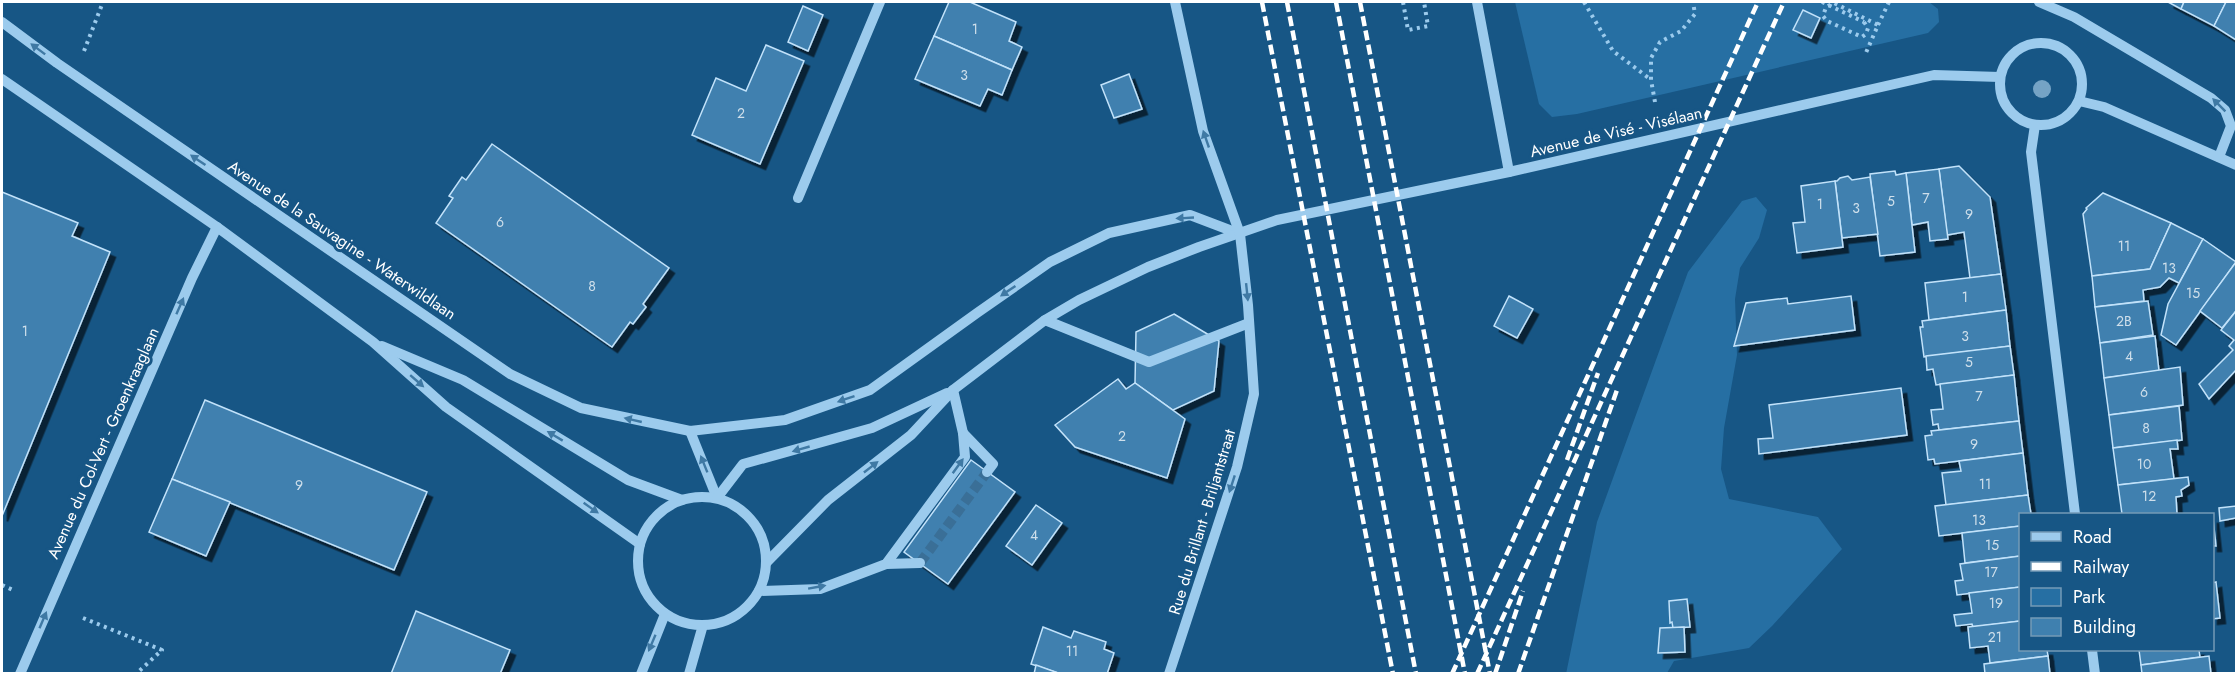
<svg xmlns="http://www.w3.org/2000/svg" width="2238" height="675" font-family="Jost,sans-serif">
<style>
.green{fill:#266fa3}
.building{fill:#3f80af;stroke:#c2e2fa;stroke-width:1.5;filter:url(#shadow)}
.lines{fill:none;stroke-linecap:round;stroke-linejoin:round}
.minor-tunnel{stroke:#3a6f97;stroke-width:10;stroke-dasharray:10 5;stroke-linecap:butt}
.path{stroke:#9ccbed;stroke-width:4;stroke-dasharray:3 4.5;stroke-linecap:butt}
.minor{stroke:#9ccbed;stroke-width:10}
.rail{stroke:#fff;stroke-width:4.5;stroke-dasharray:10 4.5;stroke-linecap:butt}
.path-bridge{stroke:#9ccbed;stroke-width:4;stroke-dasharray:3 4.5;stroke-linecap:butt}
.tree{fill:#75a3c5}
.oneway{fill:#3f79a4}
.labels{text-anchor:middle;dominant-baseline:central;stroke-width:6;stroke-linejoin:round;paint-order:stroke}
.number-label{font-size:14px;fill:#cfdfeb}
.street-label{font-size:16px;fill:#fff;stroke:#175685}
</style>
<defs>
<filter id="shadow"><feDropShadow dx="5.5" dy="5.5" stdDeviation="0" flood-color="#0009"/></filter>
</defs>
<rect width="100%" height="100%" fill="#175685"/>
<g class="green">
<polygon points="1515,2 1929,2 1938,9 1939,22 1928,33 1577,114 1552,117 1539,104"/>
<polygon points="1756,197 1767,210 1759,238 1740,268 1735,299 1737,355 1724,428 1721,469 1729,499 1818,517 1842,549 1772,626 1749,648 1674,661 1667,673 1566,674 1597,522 1688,272 1742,201"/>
</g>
<g class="building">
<polygon points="949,2 970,2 1016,22 1009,41 1022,47 1012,70 934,36"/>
<polygon points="2168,2 2184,2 2181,9"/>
<polygon points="2184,2 2226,2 2214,26 2181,9"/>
<polygon points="2226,2 2236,2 2236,40 2214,26"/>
<polygon points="803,6 823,15 808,51 788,42"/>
<polygon points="1803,10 1820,18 1811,38 1793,30"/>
<polygon points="934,36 1012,70 1002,95 988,89 980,106 915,79"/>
<polygon points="766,45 804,61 760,164 692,135 716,78 746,91"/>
<polygon points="1129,74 1142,109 1114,118 1101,85"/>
<polygon points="492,144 669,268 643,304 646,307 633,324 630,322 612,347 436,223 453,198 449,196 462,177 466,180"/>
<polygon points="1959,166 1990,197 2001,274 1970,278 1964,232 1947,235 1939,169"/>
<polygon points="1939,169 1948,239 1930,241 1928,222 1912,225 1906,173"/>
<polygon points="1895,171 1896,175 1906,173 1915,252 1880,256 1870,174"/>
<polygon points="1848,176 1852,180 1870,177 1878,234 1842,238 1835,181 1837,181 1840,178"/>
<polygon points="1835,181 1843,247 1797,253 1793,223 1805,222 1801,186"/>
<polygon points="2,192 78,223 72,236 110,252 2,516"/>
<polygon points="2103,193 2171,223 2150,269 2092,276 2083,214 2087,209 2086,208"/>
<polygon points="2171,223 2203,239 2179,283 2169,278 2160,287 2143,290 2144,301 2095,307 2092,276 2150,269"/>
<polygon points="2203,239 2236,262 2176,345 2161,335 2168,304"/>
<polygon points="2236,262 2236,311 2222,328 2200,311"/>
<polygon points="2001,274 2006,310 1929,320 1925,283"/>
<polygon points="1509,296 1533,309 1517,338 1494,326"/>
<polygon points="1851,296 1855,330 1734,346 1746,303 1787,298 1788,304"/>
<polygon points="2148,301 2153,335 2100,343 2095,307"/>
<polygon points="2006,310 2010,346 1924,357 1920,327 1923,327 1922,321"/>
<polygon points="2236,311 2236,370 2209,399 2199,384 2233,350 2229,346 2234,340 2221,330"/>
<polygon points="1174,314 1219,341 1214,391 1173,410 1135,383 1136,332"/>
<polygon points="2155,336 2159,371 2104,378 2100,343"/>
<polygon points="2010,346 2014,375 1936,385 1933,369 1927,370 1926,356"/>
<polygon points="2180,367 2183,405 2109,415 2104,378"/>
<polygon points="2014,375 2019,421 1939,430 1938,424 1933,425 1931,410 1943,409 1940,384"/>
<polygon points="1118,379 1126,389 1135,383 1185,419 1167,478 1075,447 1055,425"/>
<polygon points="1901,388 1907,435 1759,454 1758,439 1773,438 1769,405"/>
<polygon points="205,400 427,492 394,570 172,479"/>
<polygon points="2179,406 2182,440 2113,448 2109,415"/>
<polygon points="2019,421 2023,453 1935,464 1934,459 1928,460 1925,436 1932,435 1931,431"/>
<polygon points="2177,440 2178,449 2170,449 2174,479 2118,485 2113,448"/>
<polygon points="2023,453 2028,495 1946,505 1942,473 1961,471 1959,461"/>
<polygon points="971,460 1015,492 948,584 904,552"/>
<polygon points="2188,477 2189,485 2181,490 2182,496 2176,497 2177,514 2122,514 2118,485"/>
<polygon points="172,479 230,502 206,556 149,532"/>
<polygon points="2028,495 2031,514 2020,514 2020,526 1939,536 1935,506"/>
<polygon points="1036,505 1062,523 1032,565 1006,546"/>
<polygon points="2236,506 2236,518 2220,521 2219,508"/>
<polygon points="2213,518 2216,546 2212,546 2212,518"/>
<polygon points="2020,526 2020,556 1965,563 1962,533"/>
<polygon points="2020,556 2020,587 1957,595 1955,581 1963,580 1960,564"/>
<polygon points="2216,582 2220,618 2212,619 2212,583"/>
<polygon points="2020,587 2020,621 1973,627 1972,624 1956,626 1954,615 1972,613 1969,593"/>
<polygon points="1687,599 1690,627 1673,628 1672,622 1670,623 1669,601"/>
<polygon points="416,611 510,650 500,674 391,674"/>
<polygon points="2020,621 2020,650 2047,650 2048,656 1990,663 1988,646 1970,648 1968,627"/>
<polygon points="1043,627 1071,638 1074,631 1106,642 1104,649 1114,653 1107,674 1061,674 1031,664"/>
<polygon points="1684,627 1685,652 1658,653 1660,628"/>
<polygon points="2139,650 2199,650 2200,657 2141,665"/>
<polygon points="2048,656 2050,674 1985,674 1984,664"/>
<polygon points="2209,656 2211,674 2142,674 2141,665"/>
<polygon points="1036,665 1061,674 1034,674"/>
</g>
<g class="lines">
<polyline class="minor-tunnel" points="920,563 987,472"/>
<g class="path">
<polyline points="1403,2 1408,30 1428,26 1424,2"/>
<polyline points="1584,2 1613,51 1650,79"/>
<polyline points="1864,22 1868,28 1866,34 1862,37 1827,21 1823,16 1826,7 1834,3 1878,25 1865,55"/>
<polyline points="1878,25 1889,2"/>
<polyline points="84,51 103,2"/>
<polyline points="1655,102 1651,80 1651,58 1660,42 1681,31 1695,14 1693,2"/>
<polyline points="2,585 15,591"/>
<polyline points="83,618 162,650 136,674"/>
</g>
<g class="minor">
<polyline points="1477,2 1509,172"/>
<polyline points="2039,2 2074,17 2211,98 2225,110 2231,126 2219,157"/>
<polyline points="2,22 57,63 510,374 581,408 690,431 785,420 870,390 977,313 1050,262 1109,233 1190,215 1240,234"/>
<circle cx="2041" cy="84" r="41"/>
<polyline points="2,79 217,227 373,342 446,407 640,544"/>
<polyline points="2079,101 2104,107 2236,165"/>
<polyline points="2035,125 2031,152 2075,514"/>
<polyline points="798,198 880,2"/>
<polyline points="1045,320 1149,362 1249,323"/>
<polyline points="382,346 463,380 628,480 682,500"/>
<polyline points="690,431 717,498"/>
<polyline points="963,433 993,464 987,472"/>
<circle cx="702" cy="561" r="64"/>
<polyline points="717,498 743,464 872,428 947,393"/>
<polyline points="766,563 828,500 911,435 953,390 1045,320 1079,300 1148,267 1199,247 1277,220 1509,172 1934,75 2000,77"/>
<polyline points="886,564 920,563"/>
<polyline points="759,591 820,589 886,564 965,457 963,433 953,390"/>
<polyline points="2092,650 2095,674"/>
<polyline points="20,674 192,278 217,227"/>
<polyline points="641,674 665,614"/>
<polyline points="689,674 703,625"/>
<polyline points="1169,674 1237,467 1254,394 1248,305 1240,234 1203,131 1175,2"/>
</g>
<g class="rail">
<polyline points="1262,2 1393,674"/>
<polyline points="1287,2 1416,674"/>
<polyline points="1336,2 1465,674"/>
<polyline points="1360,2 1490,674"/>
<polyline points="1567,460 1598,373"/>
<polyline points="1452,674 1758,2"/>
<polyline points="1477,674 1784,2"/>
<polyline points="1495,674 1523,591"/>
<polyline points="1518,674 1618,387"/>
</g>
<polyline class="path-bridge" points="1822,2 1864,22"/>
</g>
<circle class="tree" cx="2042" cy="89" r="9"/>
<defs><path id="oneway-solid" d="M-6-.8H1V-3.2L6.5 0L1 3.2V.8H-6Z" transform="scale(1.5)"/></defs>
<g class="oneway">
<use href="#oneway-solid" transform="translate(38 49) rotate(-143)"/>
<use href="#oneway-solid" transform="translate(2219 105) rotate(-135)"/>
<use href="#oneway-solid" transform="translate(1206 139) rotate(-109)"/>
<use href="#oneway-solid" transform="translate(198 160) rotate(-146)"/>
<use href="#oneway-solid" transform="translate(1185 218) rotate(177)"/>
<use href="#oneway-solid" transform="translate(1008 291) rotate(146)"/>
<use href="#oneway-solid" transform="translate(1247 292) rotate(84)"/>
<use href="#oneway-solid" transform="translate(180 306) rotate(-66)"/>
<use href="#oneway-solid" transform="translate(417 381) rotate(41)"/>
<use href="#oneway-solid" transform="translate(846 399) rotate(161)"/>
<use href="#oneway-solid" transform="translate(633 420) rotate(-167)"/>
<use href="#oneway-solid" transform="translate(555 436) rotate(-149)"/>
<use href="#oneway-solid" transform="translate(801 449) rotate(164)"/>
<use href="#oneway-solid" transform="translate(704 464) rotate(-112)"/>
<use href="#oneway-solid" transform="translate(958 466) rotate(-54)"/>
<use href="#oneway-solid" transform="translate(871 467) rotate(-38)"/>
<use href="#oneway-solid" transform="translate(1232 484) rotate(108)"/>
<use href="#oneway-solid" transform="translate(591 508) rotate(35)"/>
<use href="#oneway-solid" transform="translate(817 587) rotate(-10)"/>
<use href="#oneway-solid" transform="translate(43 620) rotate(-67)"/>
<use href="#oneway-solid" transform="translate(652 643) rotate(113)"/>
</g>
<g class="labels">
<g class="number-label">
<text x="975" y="29">1</text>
<text x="964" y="75">3</text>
<text x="741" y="113">2</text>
<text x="1926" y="198">7</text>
<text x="1891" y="201">5</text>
<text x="1820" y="204">1</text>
<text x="1856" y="208">3</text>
<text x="1969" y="214">9</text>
<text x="500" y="222">6</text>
<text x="2124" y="246">11</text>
<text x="2169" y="268">13</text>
<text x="592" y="286">8</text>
<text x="2193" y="293">15</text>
<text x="1965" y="297">1</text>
<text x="2124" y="321">2B</text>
<text x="25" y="331">1</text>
<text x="1965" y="336">3</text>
<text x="2129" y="356">4</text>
<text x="1969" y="362">5</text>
<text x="2144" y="392">6</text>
<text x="1979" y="396">7</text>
<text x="2146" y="428">8</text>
<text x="1122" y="436">2</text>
<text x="1974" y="444">9</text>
<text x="2144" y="464">10</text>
<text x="1985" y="484">11</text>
<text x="299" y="485">9</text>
<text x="2149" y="496">12</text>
<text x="1979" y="520">13</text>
<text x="1034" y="535">4</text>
<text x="1992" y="545">15</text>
<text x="1991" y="572">17</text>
<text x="1996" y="603">19</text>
<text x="1995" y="637">21</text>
<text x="1072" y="651">11</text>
</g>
<g class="street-label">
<text transform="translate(1616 132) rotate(-13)">Avenue de Visé - Visélaan</text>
<text transform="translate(342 240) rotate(34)">Avenue de la Sauvagine - Waterwildlaan</text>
<text transform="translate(103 443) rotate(-66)">Avenue du Col-Vert - Groenkraaglaan</text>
<text transform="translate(1202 522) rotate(-73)">Rue du Brillant - Briljantstraat</text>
</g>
</g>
<rect width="2238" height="675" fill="none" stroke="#ffffff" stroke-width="6"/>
<rect x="2019" y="513" width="195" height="138" fill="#175685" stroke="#749ab6" stroke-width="1.5"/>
<rect x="2031" y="532" width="30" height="9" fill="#9ccbed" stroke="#749ab6" stroke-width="1.5"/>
<text x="2073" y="543" font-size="18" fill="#ffffff">Road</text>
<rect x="2031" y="562" width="30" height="9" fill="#ffffff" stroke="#749ab6" stroke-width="1.5"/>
<text x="2073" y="573" font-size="18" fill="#ffffff">Railway</text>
<rect x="2031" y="588" width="30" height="18" fill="#266fa3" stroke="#749ab6" stroke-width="1.5"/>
<text x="2073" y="603" font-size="18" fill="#ffffff">Park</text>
<rect x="2031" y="618" width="30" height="18" fill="#3f80af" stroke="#749ab6" stroke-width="1.5"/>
<text x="2073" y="633" font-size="18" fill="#ffffff">Building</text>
</svg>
